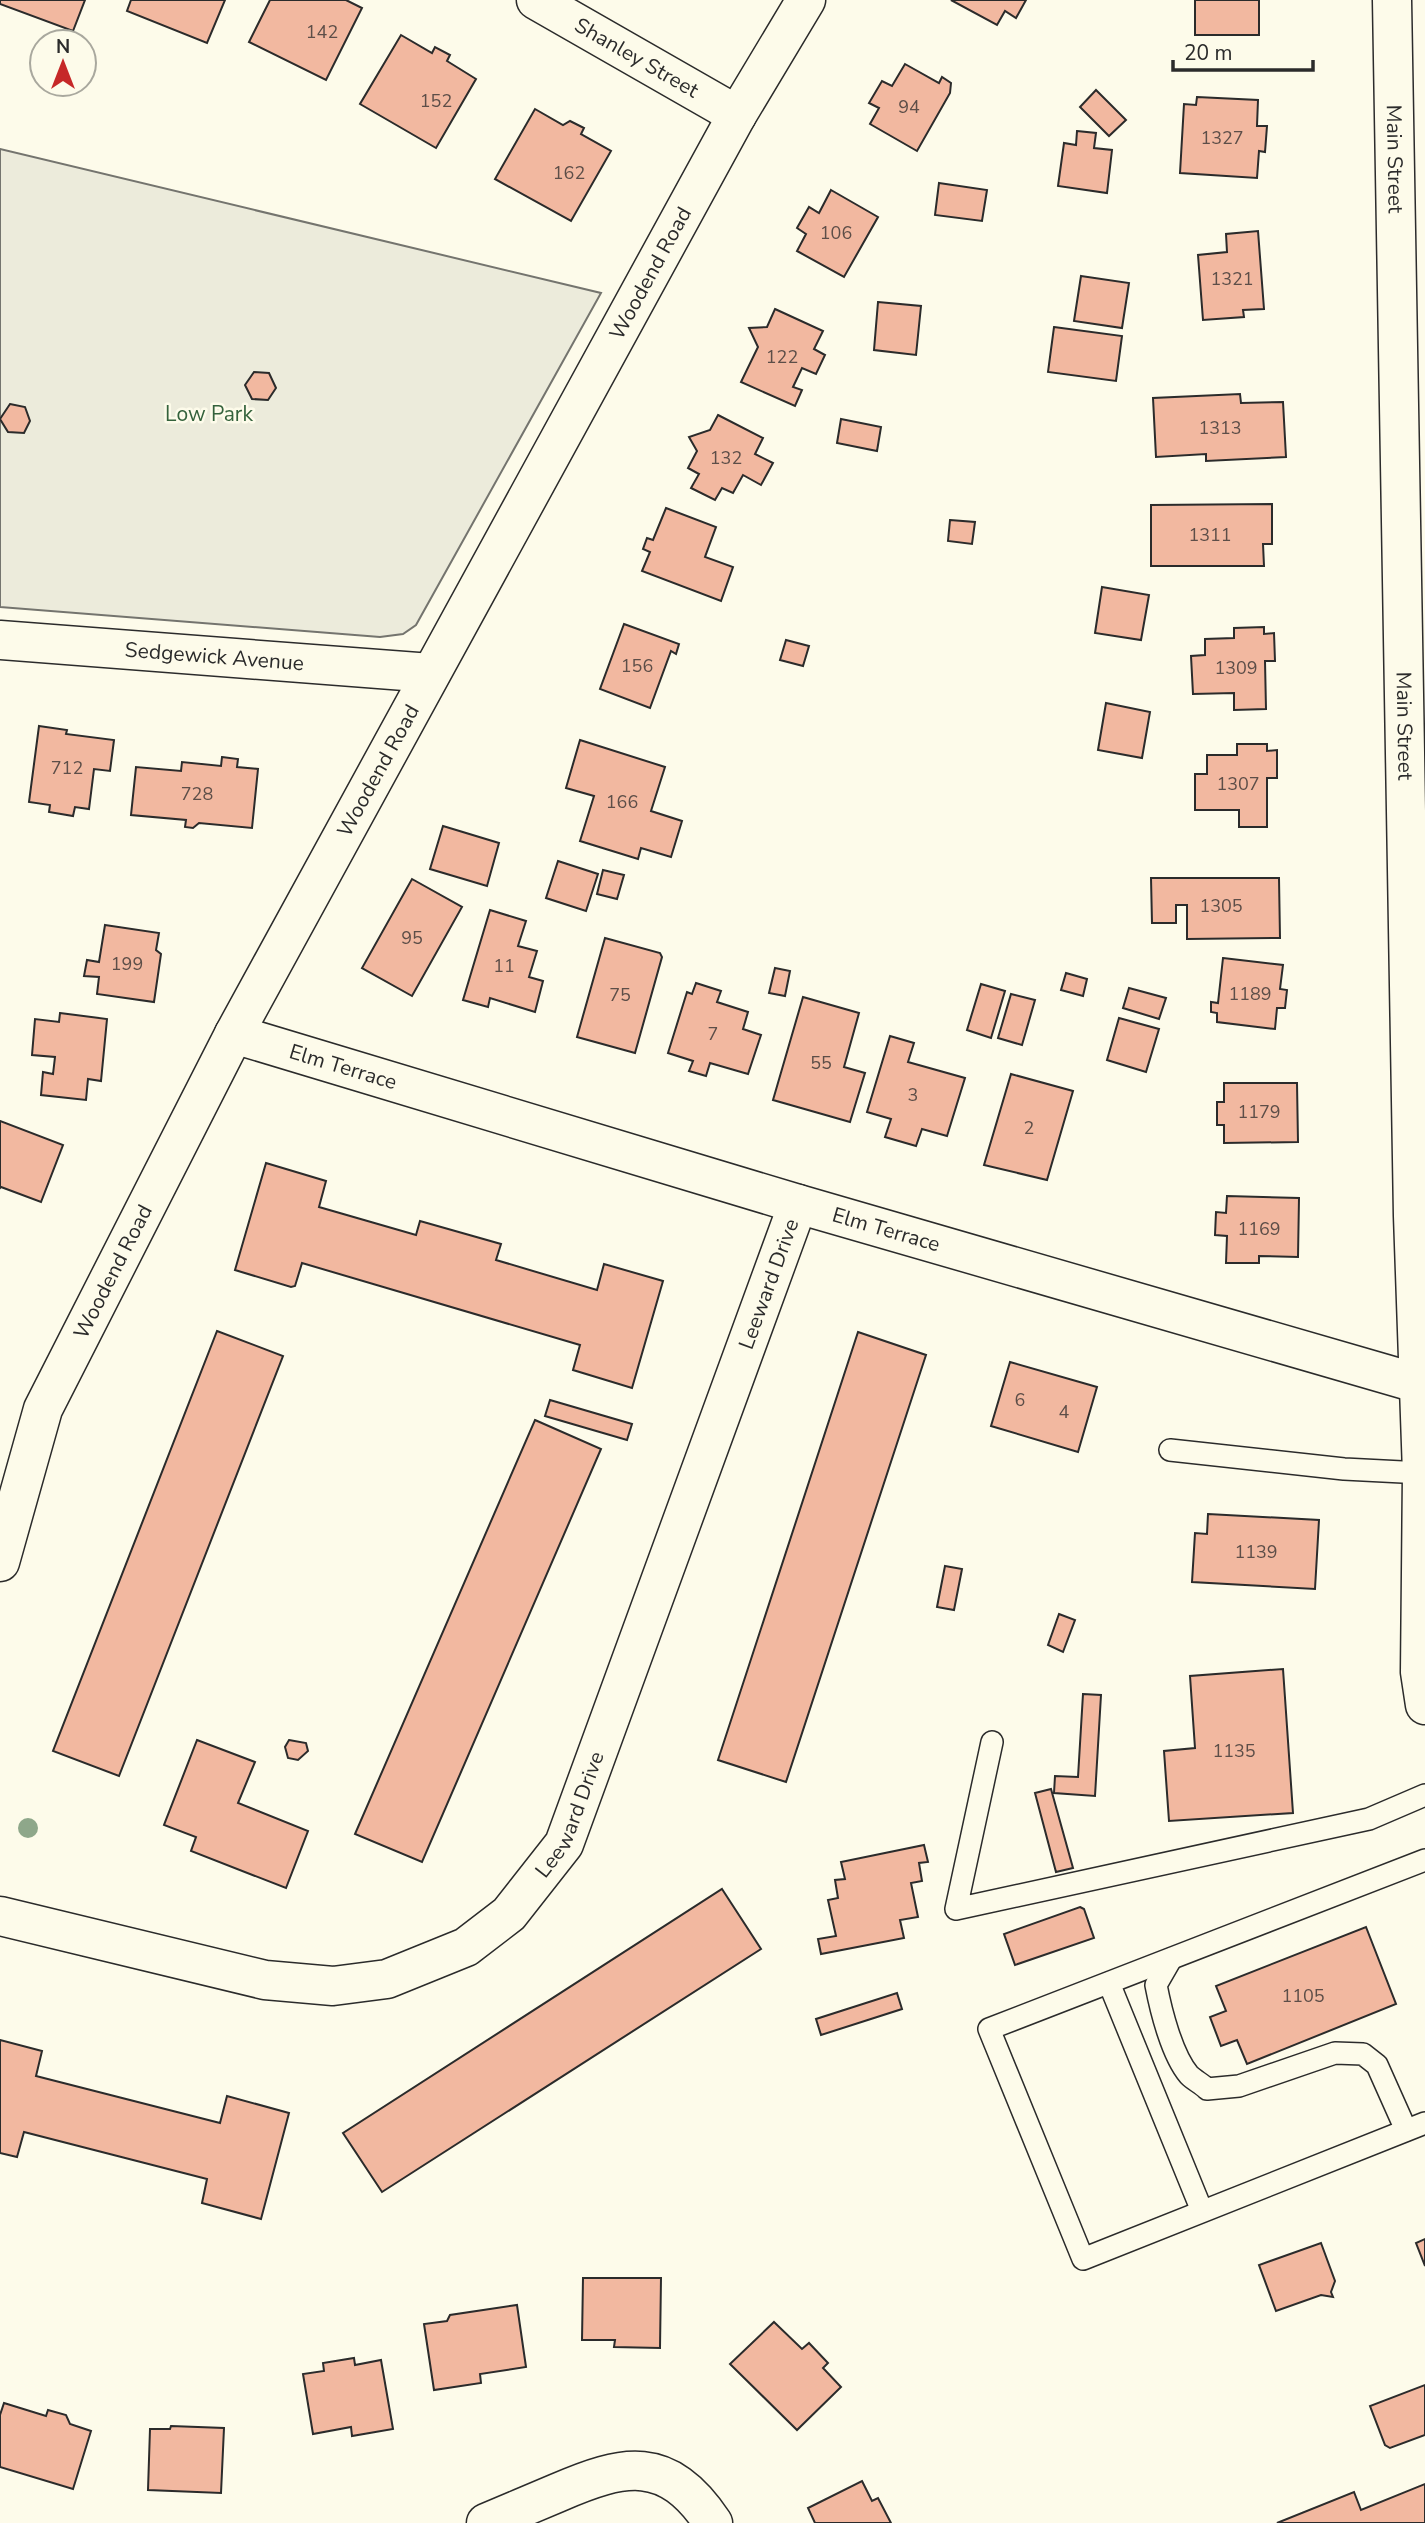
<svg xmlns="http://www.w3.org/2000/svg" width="1425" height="2523" font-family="'Nunito Sans',sans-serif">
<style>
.green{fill:#ecebdb;stroke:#74746e;stroke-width:2}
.building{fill:#f2b8a0;stroke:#2b2b2b;stroke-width:2}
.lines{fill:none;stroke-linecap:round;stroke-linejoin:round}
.lane-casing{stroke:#2b2b2b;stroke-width:24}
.street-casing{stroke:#2b2b2b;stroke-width:41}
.secondary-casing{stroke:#2b2b2b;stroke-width:41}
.lane{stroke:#fdfbea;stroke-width:21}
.street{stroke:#fdfbea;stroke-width:38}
.secondary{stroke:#fdfbea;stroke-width:38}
.tree{fill:#8ea78a}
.labels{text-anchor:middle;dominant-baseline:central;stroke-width:5;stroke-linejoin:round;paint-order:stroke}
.number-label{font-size:18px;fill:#5d4e48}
.street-label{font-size:21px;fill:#2b2b2b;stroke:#fdfbea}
.park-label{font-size:21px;fill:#34623c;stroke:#fdfbea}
</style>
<rect width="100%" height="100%" fill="#fdfbea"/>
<polygon class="green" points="0,149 601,293 416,625 403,634 380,637 0,607"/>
<g class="building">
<polygon points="0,0 85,0 73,31 0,4"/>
<polygon points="131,0 225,0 207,43 127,11"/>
<polygon points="270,0 346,0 362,8 326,80 249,42"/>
<polygon points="951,0 1026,0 1016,18 1005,11 997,25"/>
<rect x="1195" y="0" width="64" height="35"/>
<polygon points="401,35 432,53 435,47 450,55 447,61 476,79 436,148 360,104"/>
<polygon points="905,64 939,83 942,77 951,83 950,93 917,151 870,124 879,108 869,103 882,81 892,86"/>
<polygon points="1096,90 1126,120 1109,136 1080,107"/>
<polygon points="1197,97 1258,100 1257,126 1267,126 1265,152 1259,151 1257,178 1180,173 1184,104 1196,105"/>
<polygon points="535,109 563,125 570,121 584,128 581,134 611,151 571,221 495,179"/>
<polygon points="1077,131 1096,133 1094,148 1112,150 1107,193 1058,186 1064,143 1076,145"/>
<polygon points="939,183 987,190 982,221 935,215"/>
<polygon points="831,190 878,217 844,277 797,251 806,234 797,228 809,207 819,213"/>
<polygon points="1258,231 1264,309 1243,310 1244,317 1203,320 1198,255 1227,252 1226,234"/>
<polygon points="1081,276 1129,283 1122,328 1074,321"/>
<polygon points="878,302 921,306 916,355 874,350"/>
<polygon points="775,309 823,331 814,349 825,355 816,374 802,368 793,387 802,390 795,406 741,382 758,347 749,328 767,327"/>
<polygon points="1054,327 1122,336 1116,381 1048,372"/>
<polygon points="254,372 269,373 276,388 268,400 252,399 245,385"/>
<polygon points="1240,394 1241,403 1283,402 1286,457 1206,461 1206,454 1156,457 1153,398"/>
<polygon points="10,404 25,407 30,421 24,433 8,432 0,419"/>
<polygon points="718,415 763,438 755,454 773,463 761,485 743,475 733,493 722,488 715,500 691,488 699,474 688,468 697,451 689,437 710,430"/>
<polygon points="841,419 881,427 877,451 837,443"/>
<polygon points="1272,504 1272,544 1263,544 1264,566 1151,566 1151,505"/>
<polygon points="666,508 716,527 705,557 733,567 721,601 642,571 650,552 643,549 647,538 653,540"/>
<polygon points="950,520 975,522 972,544 948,541"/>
<polygon points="1102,587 1149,595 1141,640 1095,633"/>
<polygon points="624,624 679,644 676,654 671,651 650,708 600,689"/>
<polygon points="1264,627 1264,634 1274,633 1275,661 1265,661 1266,709 1234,710 1234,693 1193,694 1191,656 1205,655 1205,639 1234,638 1234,628"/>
<polygon points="786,640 809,646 803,666 780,660"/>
<polygon points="1106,703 1150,712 1142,758 1098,750"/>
<polygon points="39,726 67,730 66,734 114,740 110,771 94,769 89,809 75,807 73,816 49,812 50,805 29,802"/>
<polygon points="580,740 665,767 651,811 682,821 671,857 641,848 638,859 580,841 594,796 566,788"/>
<polygon points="1237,744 1267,744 1267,751 1277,750 1277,778 1267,778 1267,827 1239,827 1239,810 1195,810 1195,774 1207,774 1207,755 1237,755"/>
<polygon points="222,757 238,759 237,767 258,769 252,828 199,823 193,828 185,827 186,820 131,815 136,767 181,771 182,762 221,766"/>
<polygon points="443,826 499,843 487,886 430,869"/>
<polygon points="558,861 598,874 586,911 546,898"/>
<polygon points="603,870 624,875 617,899 597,894"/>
<polygon points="1151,878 1279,878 1280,938 1187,939 1187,905 1176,905 1176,923 1152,923"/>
<polygon points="412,879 462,907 412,996 362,968"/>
<polygon points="490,910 526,921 518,946 537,951 529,977 543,981 535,1012 490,998 488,1007 463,1000"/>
<polygon points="105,925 159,933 156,950 161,954 154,1002 97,994 99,977 84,976 87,960 99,962"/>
<polygon points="605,938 660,953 662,957 635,1053 577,1037"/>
<polygon points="1223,958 1283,965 1280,989 1287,990 1285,1008 1277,1008 1275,1029 1217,1022 1217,1013 1211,1012 1211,1002 1218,1003"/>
<polygon points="775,968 790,971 785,996 769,993"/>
<polygon points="1066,973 1087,979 1083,996 1061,990"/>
<polygon points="696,983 721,991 717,1002 748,1012 743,1029 761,1035 748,1074 710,1063 706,1076 689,1071 693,1061 668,1053 687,992 692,994"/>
<polygon points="981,984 1005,991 991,1038 967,1030"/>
<polygon points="1129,988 1166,998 1159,1019 1123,1008"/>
<polygon points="1011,994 1035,1000 1022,1045 998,1038"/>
<polygon points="803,997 859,1013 844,1067 865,1073 850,1122 773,1100"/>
<polygon points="60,1013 107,1019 101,1081 88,1079 86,1100 41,1095 43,1072 53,1074 55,1057 32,1055 35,1019 59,1022"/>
<polygon points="1119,1018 1159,1029 1146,1072 1107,1060"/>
<polygon points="890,1036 914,1043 908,1062 965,1078 947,1136 922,1129 916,1146 885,1137 891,1119 867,1112"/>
<polygon points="1011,1074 1073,1091 1047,1180 984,1165"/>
<polygon points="1224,1083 1297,1083 1298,1142 1224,1143 1224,1125 1217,1125 1217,1102 1224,1102"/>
<polygon points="0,1121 63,1145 41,1202 1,1187 0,1188"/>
<polygon points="266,1163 326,1181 319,1207 416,1235 420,1221 501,1244 496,1260 597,1290 604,1264 663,1281 632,1388 573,1370 580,1345 302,1263 295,1286 291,1287 235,1270"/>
<polygon points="1227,1196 1299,1198 1298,1257 1259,1256 1259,1263 1226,1263 1227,1236 1215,1235 1216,1212 1226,1213"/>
<polygon points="217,1331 283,1356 119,1776 53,1751"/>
<polygon points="858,1332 926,1355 786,1782 718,1760"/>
<polygon points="1010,1362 1097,1387 1078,1452 991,1426"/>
<polygon points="550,1400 632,1424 627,1440 545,1416"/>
<polygon points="535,1420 601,1449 422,1862 355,1834"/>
<polygon points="1208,1514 1319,1520 1315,1589 1192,1582 1195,1533 1207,1534"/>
<polygon points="945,1566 962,1569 954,1610 937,1607"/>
<polygon points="1059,1614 1075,1620 1063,1652 1048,1645"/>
<polygon points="1283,1669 1293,1813 1169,1821 1164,1751 1195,1748 1190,1676"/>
<polygon points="1083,1694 1101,1695 1095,1796 1054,1793 1055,1776 1078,1777"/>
<polygon points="197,1740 255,1762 238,1803 308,1831 286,1888 191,1851 196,1837 164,1825"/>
<polygon points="289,1740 306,1743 308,1751 298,1760 288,1758 285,1747"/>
<polygon points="1051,1789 1073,1868 1056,1872 1035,1793"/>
<polygon points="924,1845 928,1862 919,1863 922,1881 911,1883 918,1917 900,1920 904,1938 821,1954 818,1939 836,1936 828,1900 838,1898 835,1880 845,1879 841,1862"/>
<polygon points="722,1889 761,1949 382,2192 343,2133"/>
<polygon points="1080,1907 1084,1909 1094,1938 1015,1965 1004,1934"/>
<polygon points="1366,1927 1396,2004 1247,2064 1237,2040 1221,2046 1210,2017 1226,2011 1216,1986"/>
<polygon points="897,1993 902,2009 821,2035 816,2019"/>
<polygon points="0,2040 42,2051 36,2076 220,2123 227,2096 289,2113 261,2219 202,2203 207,2179 24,2132 17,2157 0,2153"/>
<polygon points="1425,2239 1425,2266 1416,2243"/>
<polygon points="1321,2243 1335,2281 1331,2292 1333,2297 1321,2295 1276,2311 1259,2265"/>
<polygon points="583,2278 661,2278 660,2348 614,2347 615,2340 582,2340"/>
<polygon points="517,2305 526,2367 480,2374 481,2383 434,2390 424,2324 447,2321 450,2315"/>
<polygon points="774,2322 802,2349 809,2343 828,2363 823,2368 841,2387 797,2430 730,2364"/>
<polygon points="354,2358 355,2365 381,2360 393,2429 352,2436 351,2427 313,2434 303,2374 324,2371 323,2363"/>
<polygon points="1425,2385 1425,2435 1390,2448 1385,2445 1370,2406"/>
<polygon points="4,2403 46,2416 48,2410 66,2415 70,2424 91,2431 73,2489 0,2467 0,2415"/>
<polygon points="171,2426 224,2428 221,2493 148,2490 150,2429 170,2429"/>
<polygon points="862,2481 872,2501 878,2498 891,2523 815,2523 808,2508"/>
<polygon points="1425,2484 1425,2523 1277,2523 1354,2492 1361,2510"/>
</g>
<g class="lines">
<g class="lane-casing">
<g id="lane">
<polyline points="1170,1450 1344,1469 1422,1473"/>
<polyline points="992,1742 956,1909 1369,1819 1425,1795"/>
<polyline points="1425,1860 989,2029 1083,2259 1425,2123"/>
<path d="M1171,1959l-15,26c5,26 16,70 33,90 5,5 13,9 18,14l32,-3 96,-33 28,1 14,11 29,65"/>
<polyline points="1109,1983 1202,2211"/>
</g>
</g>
<g class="street-casing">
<g id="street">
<path id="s1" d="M536,0l201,115"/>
<path id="s2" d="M0,640l431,33"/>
<path id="s3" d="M234,1034l564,170 622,180"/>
<path id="s4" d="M0,1562l43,-153 191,-375 503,-919 69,-115"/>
<path id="s5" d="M0,1916l265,64 68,6 54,-7 79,-32 43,-33 55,-70 234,-640"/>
<path d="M486,2523c24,-10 47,-20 71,-30 67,-29 110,-39 156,30"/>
</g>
</g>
<g class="secondary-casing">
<g id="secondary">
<path id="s6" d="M1392,0l21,1216 9,257 -2,199 5,33"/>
</g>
</g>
<use href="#lane" class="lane"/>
<use href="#street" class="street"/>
<use href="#secondary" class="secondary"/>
</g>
<circle class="tree" cx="28" cy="1828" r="10"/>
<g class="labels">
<g class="number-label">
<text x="322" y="32">142</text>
<text x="436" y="101">152</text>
<text x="909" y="107">94</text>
<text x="1222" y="138">1327</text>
<text x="569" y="173">162</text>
<text x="836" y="233">106</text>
<text x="1232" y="279">1321</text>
<text x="782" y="357">122</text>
<text x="1220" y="428">1313</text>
<text x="726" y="458">132</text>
<text x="1210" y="535">1311</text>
<text x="637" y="666">156</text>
<text x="1236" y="668">1309</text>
<text x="67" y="768">712</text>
<text x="1238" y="784">1307</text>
<text x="197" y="794">728</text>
<text x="622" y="802">166</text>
<text x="1221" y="906">1305</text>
<text x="412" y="938">95</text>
<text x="127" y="964">199</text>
<text x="504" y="966">11</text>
<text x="1250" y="994">1189</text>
<text x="620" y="995">75</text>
<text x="713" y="1034">7</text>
<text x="821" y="1063">55</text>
<text x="913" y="1095">3</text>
<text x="1259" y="1112">1179</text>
<text x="1029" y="1128">2</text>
<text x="1259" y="1229">1169</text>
<text x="1020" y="1400">6</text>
<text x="1064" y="1412">4</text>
<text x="1256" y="1552">1139</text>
<text x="1234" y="1751">1135</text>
<text x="1303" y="1996">1105</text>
</g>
<g class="street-label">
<text stroke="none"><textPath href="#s1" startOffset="116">Shanley Street</textPath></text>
<text stroke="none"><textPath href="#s6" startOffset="159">Main Street</textPath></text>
<text stroke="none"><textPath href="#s4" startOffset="1447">Woodend Road</textPath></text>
<text stroke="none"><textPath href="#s2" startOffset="215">Sedgewick Avenue</textPath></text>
<text stroke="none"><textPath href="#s6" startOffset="726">Main Street</textPath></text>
<text stroke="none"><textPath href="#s4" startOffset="880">Woodend Road</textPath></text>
<text stroke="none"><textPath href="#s3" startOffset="114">Elm Terrace</textPath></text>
<text stroke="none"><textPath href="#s3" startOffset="681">Elm Terrace</textPath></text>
<text stroke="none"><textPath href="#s4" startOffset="313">Woodend Road</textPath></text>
<text stroke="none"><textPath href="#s5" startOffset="1220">Leeward Drive</textPath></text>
<text stroke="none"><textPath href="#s5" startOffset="653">Leeward Drive</textPath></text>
</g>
<g class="park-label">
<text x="209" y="414">Low Park</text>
</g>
</g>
<g transform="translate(63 63)"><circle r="33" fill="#fdfbea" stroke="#a9a89e" stroke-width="2"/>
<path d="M0-5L12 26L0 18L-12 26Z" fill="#c62828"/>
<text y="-10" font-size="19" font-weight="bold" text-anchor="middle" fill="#2b2b2b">N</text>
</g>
<path d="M1173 60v10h140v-10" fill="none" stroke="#2b2b2b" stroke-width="3.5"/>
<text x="1184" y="60" font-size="21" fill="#2b2b2b" stroke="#fdfbea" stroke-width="5" paint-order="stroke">20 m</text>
</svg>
